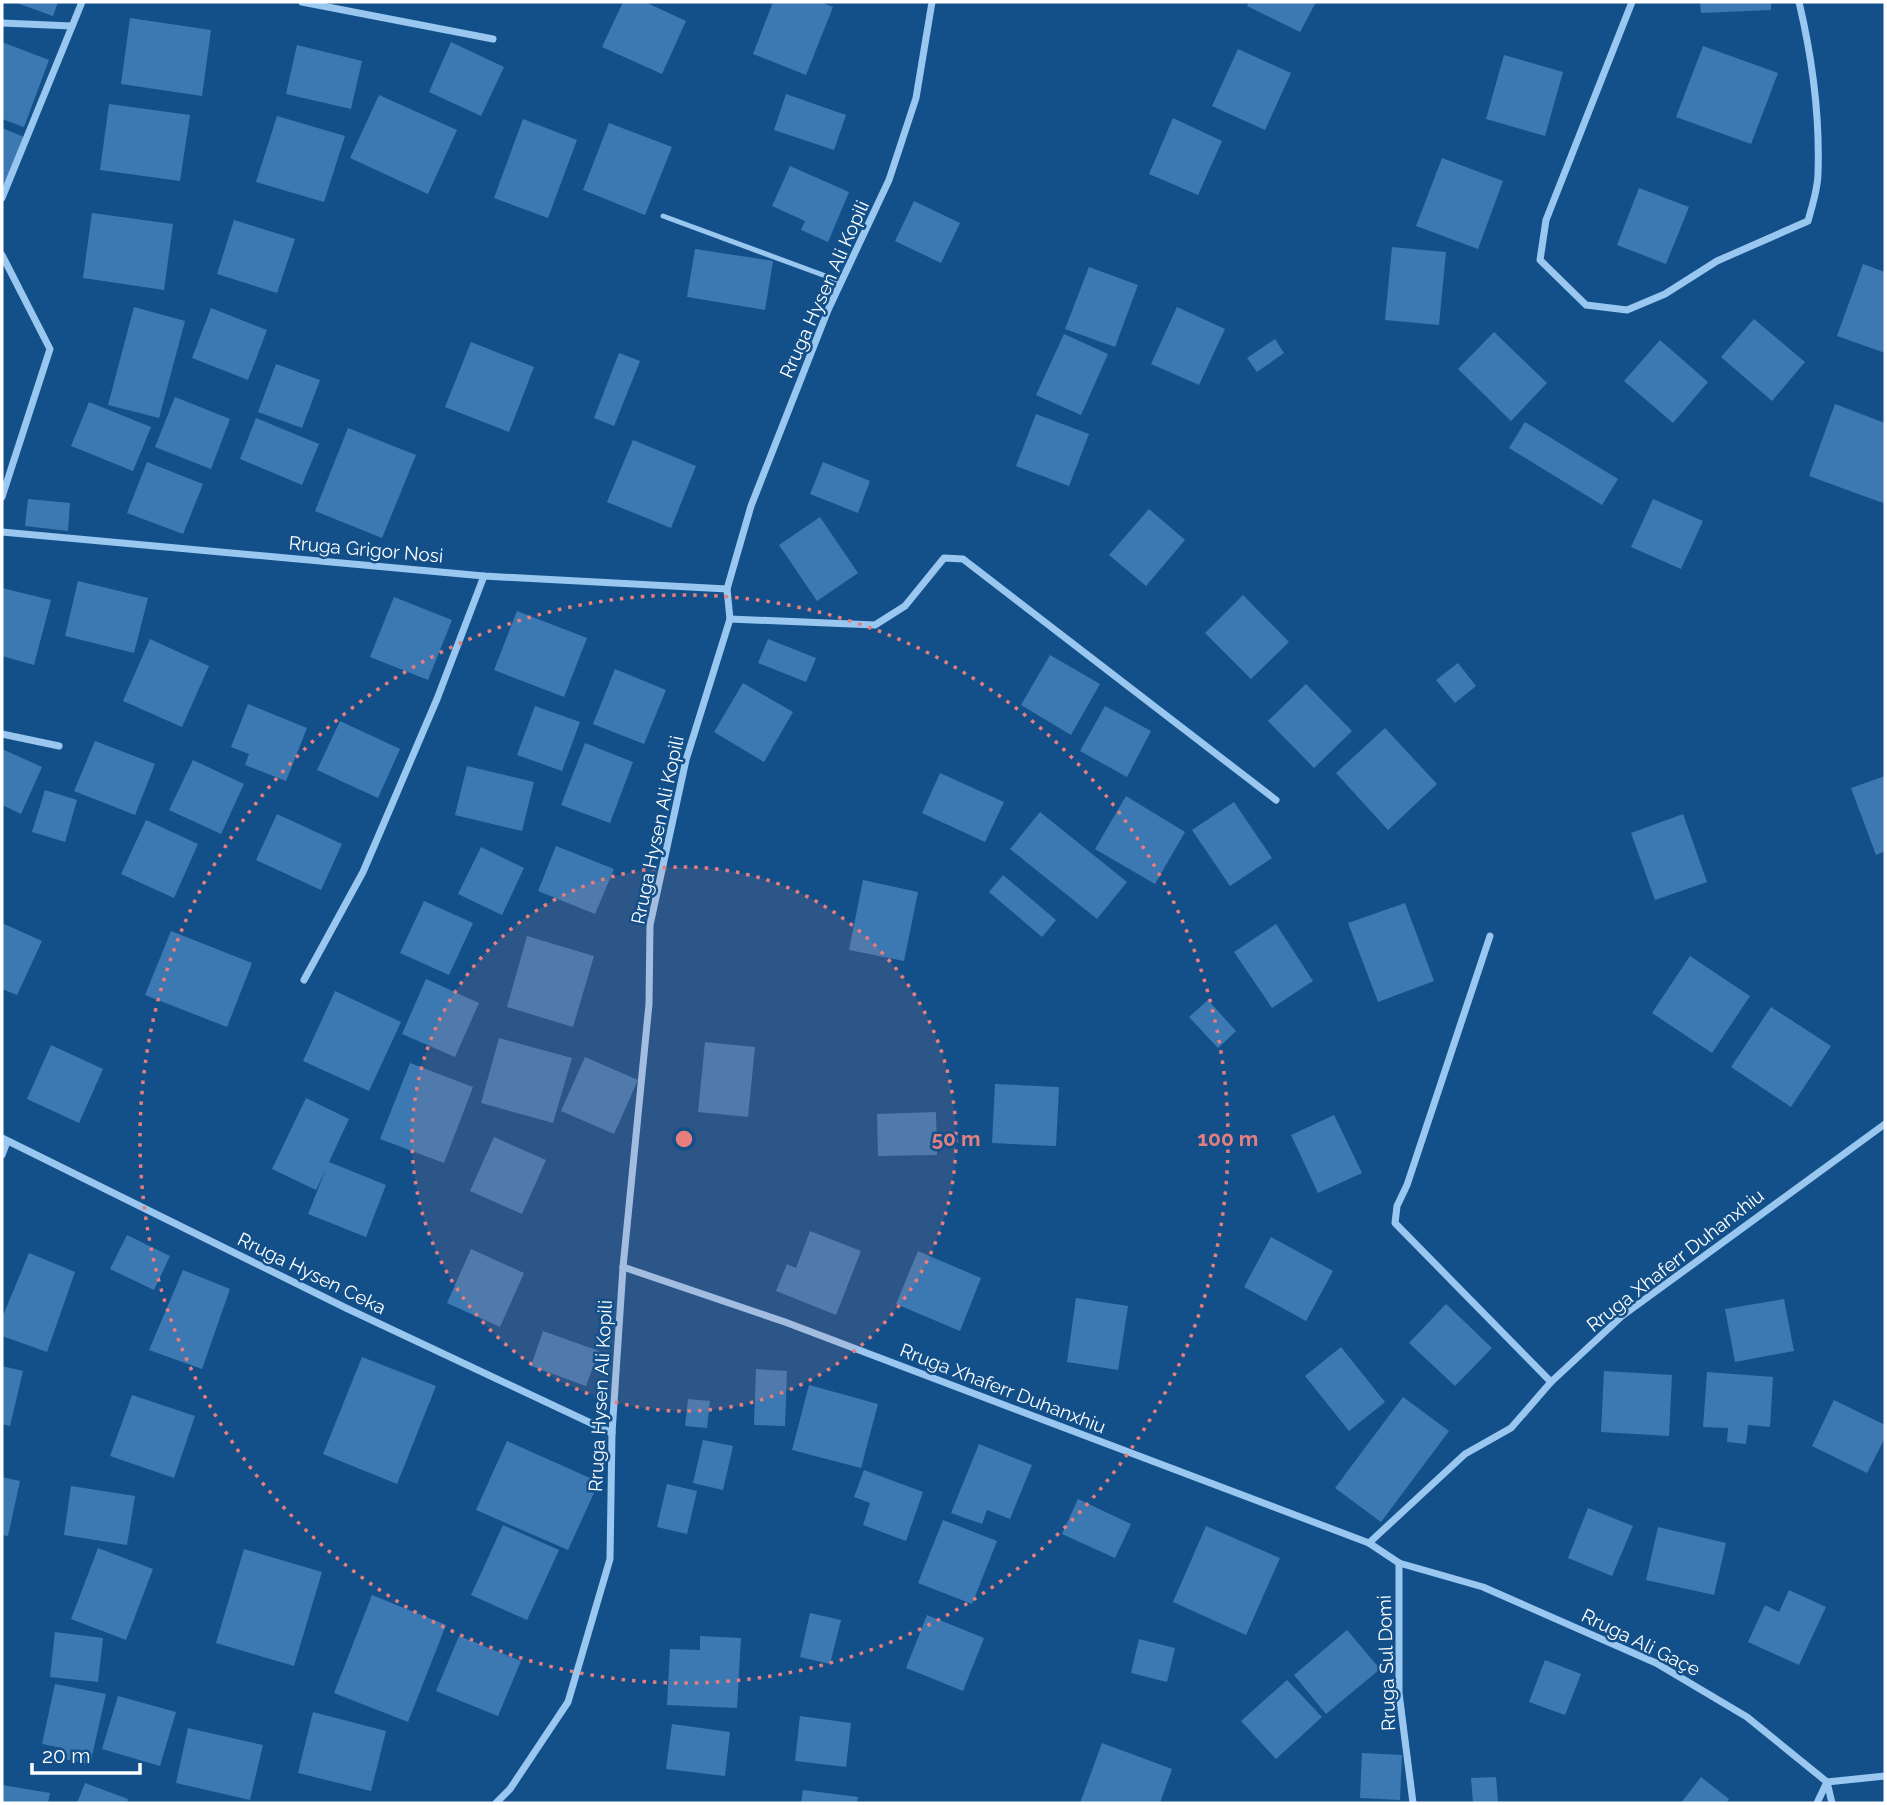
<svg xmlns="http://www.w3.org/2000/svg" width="1887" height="1805" font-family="Raleway,sans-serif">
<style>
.building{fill:#3c79b3}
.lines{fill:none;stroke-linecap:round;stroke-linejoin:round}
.service{stroke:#9ac7f0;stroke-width:5}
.minor{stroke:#9ac7f0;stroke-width:7}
.ring{fill:none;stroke:#e67e7e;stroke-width:3.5;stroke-dasharray:3.5 7}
.labels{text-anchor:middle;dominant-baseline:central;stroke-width:5;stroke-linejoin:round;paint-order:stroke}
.street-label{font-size:19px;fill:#fff;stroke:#13508a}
.centre{fill:#e67e7e;stroke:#13508a;stroke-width:3.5}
.ring-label{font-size:21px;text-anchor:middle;font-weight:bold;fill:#e67e7e;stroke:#13508a;stroke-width:5;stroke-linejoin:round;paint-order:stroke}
</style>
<rect width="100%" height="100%" fill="#13508a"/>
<g class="building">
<polygon points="14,2 58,2 53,16"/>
<polygon points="623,2 645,2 686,21 662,74 602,47"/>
<polygon points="773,2 820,2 833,7 806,75 753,54"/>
<polygon points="1249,2 1316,2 1300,32 1247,6"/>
<polygon points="1700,2 1771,2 1771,10 1701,13"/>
<polygon points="130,18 211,30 202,96 121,84"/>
<polygon points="2,42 49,60 24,127 2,119"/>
<polygon points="451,42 504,67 481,116 429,92"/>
<polygon points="297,45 362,61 351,109 286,94"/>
<polygon points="1703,46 1778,73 1751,144 1676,117"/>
<polygon points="1238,49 1291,73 1265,130 1212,106"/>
<polygon points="1504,55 1563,72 1545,136 1486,119"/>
<polygon points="786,94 846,115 834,150 774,130"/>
<polygon points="379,95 457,130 428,194 350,158"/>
<polygon points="109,104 190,115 180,181 100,170"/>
<polygon points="277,116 345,136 324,202 256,182"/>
<polygon points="1173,118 1222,141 1198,195 1149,174"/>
<polygon points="523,119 577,140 548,218 494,198"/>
<polygon points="609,123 672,147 645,215 583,190"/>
<polygon points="2,128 24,137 2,192"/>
<polygon points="1442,158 1503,181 1478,249 1416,226"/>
<polygon points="790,166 849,192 828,242 801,230 805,221 772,206"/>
<polygon points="1639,188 1689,207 1666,264 1617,245"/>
<polygon points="914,201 960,223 941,263 895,241"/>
<polygon points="92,213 173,224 164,290 83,278"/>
<polygon points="234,220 295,239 277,293 217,274"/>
<polygon points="1392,247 1446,252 1439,325 1385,320"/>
<polygon points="695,249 773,261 765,310 687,297"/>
<polygon points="1863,264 1885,272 1885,353 1837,336"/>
<polygon points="1089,267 1138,285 1115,347 1065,329"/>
<polygon points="134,307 185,321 159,418 108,405"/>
<polygon points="1177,307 1225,329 1199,385 1151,364"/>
<polygon points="211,308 267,330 248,380 192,358"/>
<polygon points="1754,319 1805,362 1772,401 1721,357"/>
<polygon points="1494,332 1547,383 1511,421 1458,369"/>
<polygon points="1064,334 1108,354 1081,415 1036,395"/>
<polygon points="1275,339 1284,353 1257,372 1247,358"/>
<polygon points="1660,340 1708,382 1673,423 1624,381"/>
<polygon points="471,342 534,367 509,432 445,407"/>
<polygon points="619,353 640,361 614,426 594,418"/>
<polygon points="276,364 320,380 302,428 258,412"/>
<polygon points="175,397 230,419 211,469 155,447"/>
<polygon points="89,402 151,427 133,471 71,446"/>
<polygon points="1835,404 1885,423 1885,498 1883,503 1809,476"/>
<polygon points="1036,414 1089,434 1069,486 1016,466"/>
<polygon points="256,418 319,444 302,485 240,459"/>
<polygon points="1525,422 1618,479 1602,505 1509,448"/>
<polygon points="348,428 416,455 382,538 315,511"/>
<polygon points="633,440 696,466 671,528 607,502"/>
<polygon points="147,462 203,484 183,534 127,513"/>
<polygon points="823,462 870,481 858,513 810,494"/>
<polygon points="28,499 70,503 68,531 25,526"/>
<polygon points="1653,499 1703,521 1681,569 1631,547"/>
<polygon points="1149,509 1185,540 1146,586 1109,555"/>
<polygon points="820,517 858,573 817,601 779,545"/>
<polygon points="78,581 148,598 134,653 65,636"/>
<polygon points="2,588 51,600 34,665 2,656"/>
<polygon points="1243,595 1289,642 1251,679 1205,633"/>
<polygon points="394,597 452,620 428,680 370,657"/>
<polygon points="517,611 587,638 564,697 494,670"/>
<polygon points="150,639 209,666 182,727 123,701"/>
<polygon points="768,639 816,658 806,682 758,663"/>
<polygon points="1050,655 1100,684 1071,735 1021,705"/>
<polygon points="1458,663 1476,686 1455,703 1436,680"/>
<polygon points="615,669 666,690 644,744 593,724"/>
<polygon points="743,683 793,712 764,762 714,732"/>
<polygon points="1306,684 1352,731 1314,768 1268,721"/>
<polygon points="248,704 307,728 286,781 245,765 249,754 231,747"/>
<polygon points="535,706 580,722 562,771 517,755"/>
<polygon points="1105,706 1151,731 1127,777 1080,751"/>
<polygon points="340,721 400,749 378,798 317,770"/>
<polygon points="1385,728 1437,784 1388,830 1336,773"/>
<polygon points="95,741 155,764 135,815 74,791"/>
<polygon points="585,743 633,762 610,823 561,805"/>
<polygon points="2,749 42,767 21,814 2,805"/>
<polygon points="193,760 244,784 221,834 169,810"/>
<polygon points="467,766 534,782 522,831 455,815"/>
<polygon points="940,773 1004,802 985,842 922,813"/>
<polygon points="1885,776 1885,851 1876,855 1851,788"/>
<polygon points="45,790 77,800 65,842 32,832"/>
<polygon points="1126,796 1185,832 1155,884 1095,849"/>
<polygon points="1234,802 1272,858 1230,886 1192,830"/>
<polygon points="1040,812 1127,882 1097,919 1010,849"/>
<polygon points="277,814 342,844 321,890 256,860"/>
<polygon points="1683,814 1707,882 1655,900 1631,833"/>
<polygon points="146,820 198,844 174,898 121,874"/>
<polygon points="556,846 614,869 595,914 538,891"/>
<polygon points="481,847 524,868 502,915 458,894"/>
<polygon points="1003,875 1056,920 1042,937 989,892"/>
<polygon points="863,880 918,892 904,961 849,950"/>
<polygon points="424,901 473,923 449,975 400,953"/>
<polygon points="1405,903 1434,981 1378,1002 1348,923"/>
<polygon points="2,923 42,941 17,995 2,989"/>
<polygon points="1276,924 1313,981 1272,1008 1234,952"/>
<polygon points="171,931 252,963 227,1027 145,995"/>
<polygon points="527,936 594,956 573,1027 507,1007"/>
<polygon points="1690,956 1750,996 1712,1053 1652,1013"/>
<polygon points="426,979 479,1003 455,1057 402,1034"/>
<polygon points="335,991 401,1022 369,1091 303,1061"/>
<polygon points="1208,1000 1236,1031 1218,1048 1189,1017"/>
<polygon points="1771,1007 1831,1046 1791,1107 1731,1067"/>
<polygon points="499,1038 572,1058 553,1123 481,1103"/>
<polygon points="705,1042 755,1047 748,1117 698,1112"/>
<polygon points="51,1045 103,1069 79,1123 27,1099"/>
<polygon points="585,1057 638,1080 614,1134 561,1111"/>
<polygon points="410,1063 473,1087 444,1163 380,1139"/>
<polygon points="995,1084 1059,1087 1056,1146 992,1143"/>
<polygon points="306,1098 349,1119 329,1162 386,1185 366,1237 308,1214 326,1169 316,1190 272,1169"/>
<polygon points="936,1112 937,1155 878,1156 877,1114"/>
<polygon points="1334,1115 1362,1173 1318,1193 1291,1135"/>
<polygon points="494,1137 546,1160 522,1214 470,1191"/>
<polygon points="810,1231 861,1251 836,1315 776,1291 787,1264 796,1268"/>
<polygon points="127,1235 170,1256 154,1290 110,1269"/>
<polygon points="1271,1237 1333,1271 1306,1321 1244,1287"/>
<polygon points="471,1249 524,1273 500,1327 447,1303"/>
<polygon points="918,1251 981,1278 960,1331 896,1304"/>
<polygon points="29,1253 75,1272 47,1352 2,1336 2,1318"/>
<polygon points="183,1270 230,1289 202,1369 149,1350"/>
<polygon points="1076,1298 1128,1306 1118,1370 1067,1362"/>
<polygon points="1784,1299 1794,1351 1735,1362 1725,1309"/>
<polygon points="1446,1304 1492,1348 1455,1386 1409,1343"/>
<polygon points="543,1331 599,1351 586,1386 531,1366"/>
<polygon points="1341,1347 1385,1402 1349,1431 1305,1376"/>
<polygon points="362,1357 436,1386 397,1484 323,1454"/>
<polygon points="2,1366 23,1371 10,1426 2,1424"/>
<polygon points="756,1369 787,1371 785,1426 754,1425"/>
<polygon points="1604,1371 1672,1375 1669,1436 1601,1432"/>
<polygon points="1707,1372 1773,1377 1770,1427 1748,1425 1746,1444 1727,1442 1728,1428 1703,1427"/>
<polygon points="809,1385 878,1404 861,1468 792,1450"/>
<polygon points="132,1395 195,1416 174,1478 110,1456"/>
<polygon points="1403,1397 1449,1431 1381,1522 1335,1488"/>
<polygon points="688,1399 710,1401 707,1428 685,1426"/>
<polygon points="1834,1400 1885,1425 1885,1438 1867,1473 1812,1446"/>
<polygon points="703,1440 733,1446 723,1490 693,1483"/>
<polygon points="507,1441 599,1482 568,1550 476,1510"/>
<polygon points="979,1444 1032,1465 1010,1519 987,1510 982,1524 951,1513"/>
<polygon points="864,1470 923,1492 906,1541 863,1525 870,1503 854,1497"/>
<polygon points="2,1477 20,1481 8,1536 2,1535"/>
<polygon points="667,1484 697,1491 687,1534 657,1527"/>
<polygon points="71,1486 135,1496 127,1545 64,1535"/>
<polygon points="1078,1499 1131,1524 1115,1558 1062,1534"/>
<polygon points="1588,1508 1633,1526 1612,1576 1568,1558"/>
<polygon points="943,1520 997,1541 972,1604 918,1583"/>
<polygon points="503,1525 559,1550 527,1620 471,1595"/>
<polygon points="1206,1526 1280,1558 1246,1635 1173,1602"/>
<polygon points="1658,1527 1726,1543 1714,1595 1646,1580"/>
<polygon points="98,1548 153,1569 126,1640 71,1619"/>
<polygon points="244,1549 322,1572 294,1666 216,1643"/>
<polygon points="1789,1590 1826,1607 1799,1665 1748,1642 1765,1605 1779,1612"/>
<polygon points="372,1595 446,1625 408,1722 334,1693"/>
<polygon points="810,1613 841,1620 830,1664 800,1657"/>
<polygon points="927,1615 984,1638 963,1691 906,1668"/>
<polygon points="1347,1630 1380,1669 1326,1714 1294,1675"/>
<polygon points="55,1632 103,1638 98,1682 50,1677"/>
<polygon points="459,1636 521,1661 498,1716 436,1691"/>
<polygon points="700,1636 741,1638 737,1708 667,1705 670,1649 700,1650"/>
<polygon points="1139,1639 1175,1648 1167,1682 1131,1673"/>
<polygon points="1545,1660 1581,1674 1565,1715 1529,1702"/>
<polygon points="1287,1680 1322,1717 1276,1759 1241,1721"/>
<polygon points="55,1684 106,1694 90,1765 60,1758 62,1748 42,1744"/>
<polygon points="118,1696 176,1712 160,1766 102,1749"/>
<polygon points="313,1712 386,1731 371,1791 298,1773"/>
<polygon points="800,1716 851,1723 846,1767 795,1761"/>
<polygon points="672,1724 730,1732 725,1776 666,1769"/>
<polygon points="188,1728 263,1745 250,1800 176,1783"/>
<polygon points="1102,1743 1172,1769 1160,1803 1080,1803"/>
<polygon points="1362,1753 1402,1755 1400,1800 1360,1798"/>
<polygon points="1496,1777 1498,1803 1473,1803 1471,1778"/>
<polygon points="1701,1777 1729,1799 1726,1803 1681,1803"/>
<polygon points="85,1783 128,1799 127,1803 77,1803"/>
<polygon points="2,1785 50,1793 48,1803 2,1803"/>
<polygon points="803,1790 858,1797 857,1803 801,1803"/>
</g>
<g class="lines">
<polyline class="service" points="663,216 842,282"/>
<g class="minor">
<polyline points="302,2 493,39"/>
<path d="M1632,2l-86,218 -6,40 46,45 41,5 38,-16 52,-33 91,-40c4,-15 10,-32 10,-48 2,-57 -6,-116 -19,-171"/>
<polyline points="2,23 72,26"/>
<polyline points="2,198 82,2"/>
<polyline points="2,255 50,349 2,497"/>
<polyline points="2,532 484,576 727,589"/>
<polyline points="730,619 875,625 905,606 944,558 963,559 1276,800"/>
<polyline points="2,734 59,746"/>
<polyline points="1490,936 1407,1185 1397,1206 1395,1223 1551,1382"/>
<polyline points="304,980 363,872 437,699 484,576"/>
<polyline points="2,1138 346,1308 612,1433"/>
<polyline points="2,1155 7,1142"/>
<polyline points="623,1267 785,1322 1369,1543 1399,1563 1483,1587 1656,1663 1747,1717 1827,1782 1832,1803"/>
<polyline points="1369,1543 1465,1454 1511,1428 1551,1382 1622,1316 1885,1124"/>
<polyline points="1399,1563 1399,1693 1413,1803"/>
<polyline points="496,1803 510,1789 568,1702 610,1559 612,1433 623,1267 649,1004 650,925 686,760 730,619 727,589 751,506 828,310 889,180 916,98 932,2"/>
<polyline points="1817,1803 1827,1782 1885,1776"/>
</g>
</g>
<circle cx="684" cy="1139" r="272" fill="#e67e7e" fill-opacity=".12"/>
<g class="ring">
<circle cx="684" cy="1139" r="272"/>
<circle cx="684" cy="1139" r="544"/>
</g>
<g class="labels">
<g class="street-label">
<text transform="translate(824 289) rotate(-66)">Rruga Hysen Ali Kopili</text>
<text transform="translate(366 549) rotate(5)">Rruga Grigor Nosi</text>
<text transform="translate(657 830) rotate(-78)">Rruga Hysen Ali Kopili</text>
<text transform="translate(1675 1260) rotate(-38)">Rruga Xhaferr Duhanxhiu</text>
<text transform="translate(312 1273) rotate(26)">Rruga Hysen Ceka</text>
<text transform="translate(1003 1388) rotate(21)">Rruga Xhaferr Duhanxhiu</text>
<text transform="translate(600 1396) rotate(-87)">Rruga Hysen Ali Kopili</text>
<text transform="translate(1641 1642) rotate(26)">Rruga Ali Gaçe</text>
<text transform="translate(1386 1663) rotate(-92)">Rruga Sul Domi</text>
</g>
</g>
<circle cx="684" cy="1139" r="10" class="centre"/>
<g class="ring-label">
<text x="956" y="1146">50 m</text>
<text x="1228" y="1146">100 m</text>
</g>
<rect width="1887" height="1805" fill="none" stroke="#ffffff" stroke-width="7"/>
<path d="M32 1763v10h108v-10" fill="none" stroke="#ffffff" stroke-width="3.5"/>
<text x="42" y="1763" font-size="21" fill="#ffffff" stroke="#13508a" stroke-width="5" paint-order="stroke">20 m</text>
</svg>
